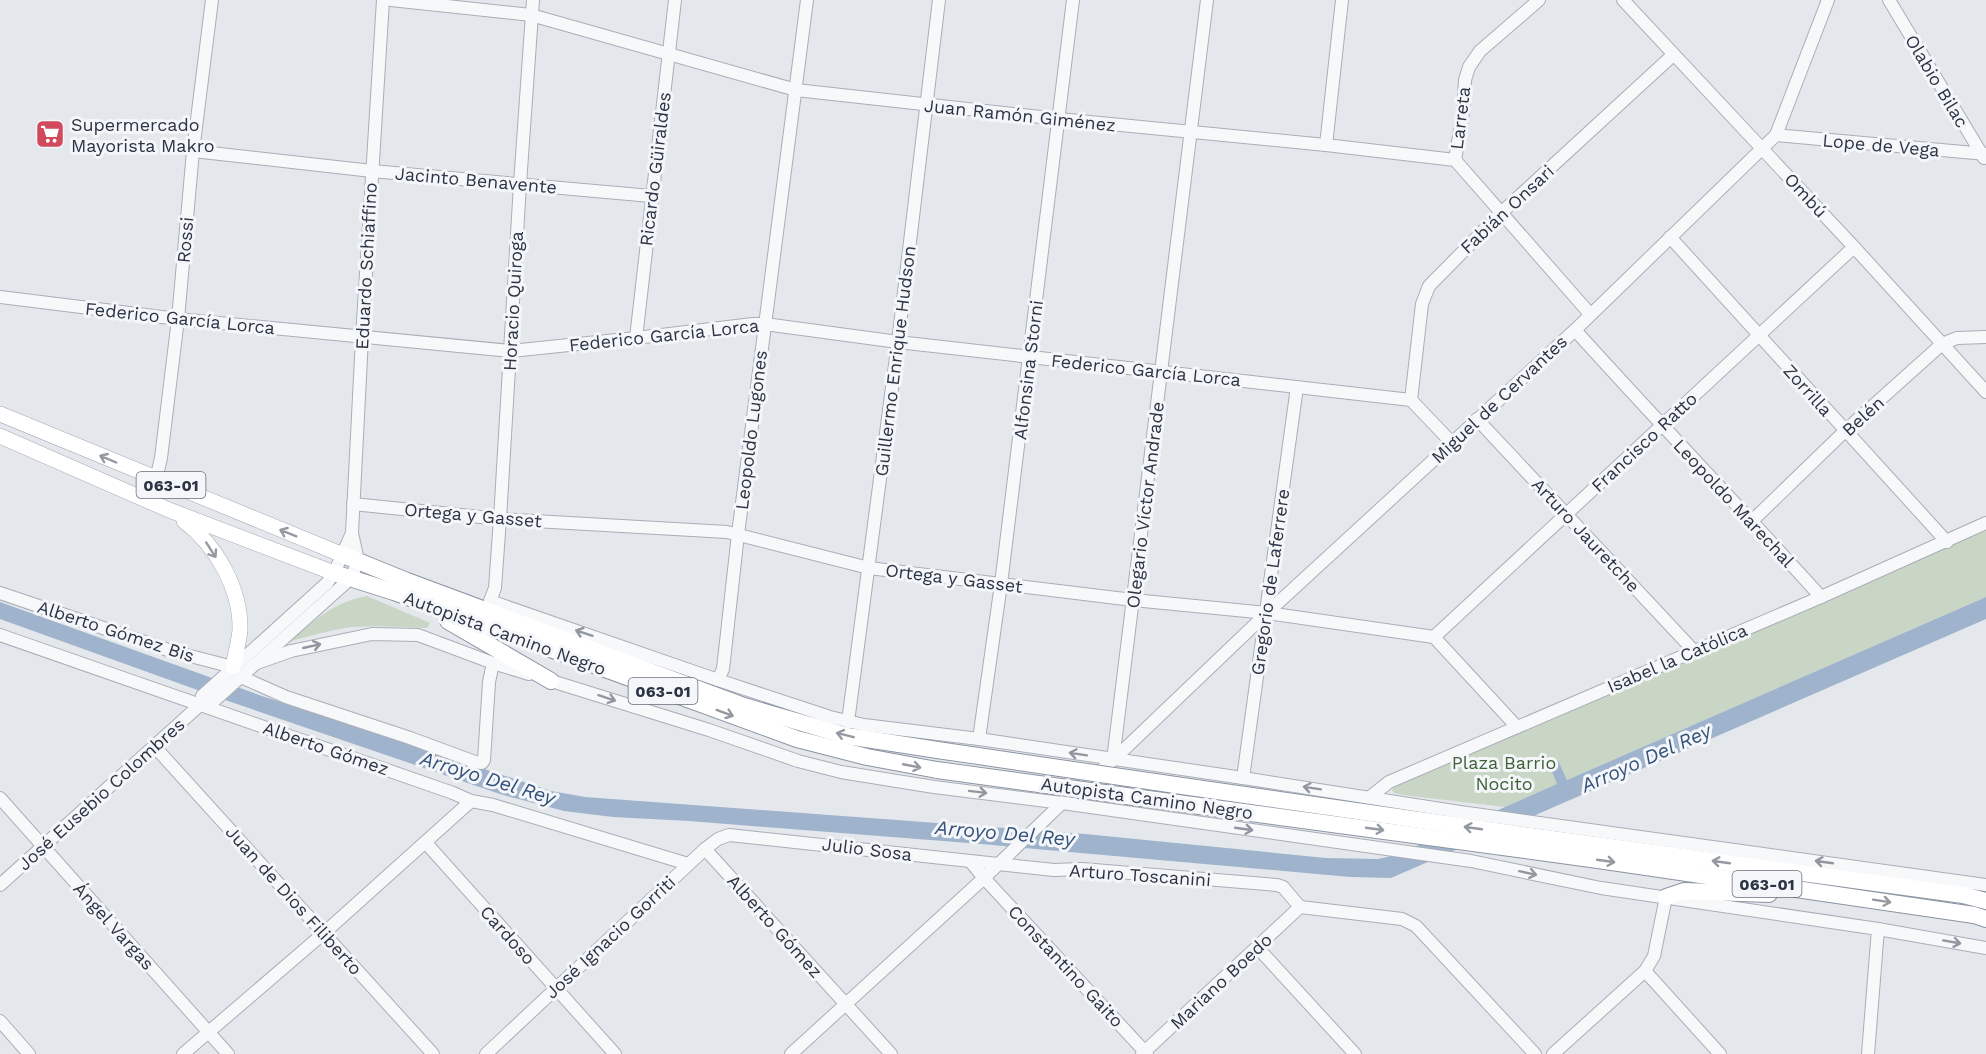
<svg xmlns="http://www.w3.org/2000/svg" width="1986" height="1054" font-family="'Work Sans',sans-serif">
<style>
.green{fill:#c9d6c5}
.water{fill:#9fb4cc}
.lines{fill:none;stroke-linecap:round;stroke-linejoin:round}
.minor-casing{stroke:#a9aeb7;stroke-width:14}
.major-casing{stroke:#a3abb8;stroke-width:16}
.highway-casing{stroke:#8b94a3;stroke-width:18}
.minor{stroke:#f7f8fa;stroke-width:12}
.major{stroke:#fff;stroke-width:15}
.highway{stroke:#fff;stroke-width:16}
.highway-bridge-casing{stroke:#8b94a3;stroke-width:18;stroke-linecap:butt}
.highway-bridge{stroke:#fff;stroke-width:16}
.oneway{stroke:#959aa2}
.oneway2{stroke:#9196a0}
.labels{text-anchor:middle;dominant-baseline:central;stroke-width:6;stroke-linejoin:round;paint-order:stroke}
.shield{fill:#f4f6f9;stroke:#676e7b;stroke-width:1.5}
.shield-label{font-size:16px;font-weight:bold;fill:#2b3445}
.street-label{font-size:18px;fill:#2b3445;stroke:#f4f6f9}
.poi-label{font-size:18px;fill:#2b3445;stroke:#f4f6f9;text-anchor:start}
.park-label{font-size:18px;fill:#3f6138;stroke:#f4f6f9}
.water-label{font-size:20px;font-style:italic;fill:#34527a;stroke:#f4f6f9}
</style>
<rect width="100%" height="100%" fill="#e4e7ec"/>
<g class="green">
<polygon points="1986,531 1986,597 1567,780 1558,760 1549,764 1558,784 1505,807 1403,795 1394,793 1392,790 1397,784"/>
<path d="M367,596l63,27 -3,5c-25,-1 -50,-3 -75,-1 -22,3 -43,9 -64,15 26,-21 45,-40 79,-46z"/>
</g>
<polygon class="water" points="1986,597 1986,619 1391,878 1350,877 981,844 689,821 613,817 564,811 500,794 228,701 0,619 0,602 262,696 551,791 585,797 1085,834 1326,858 1378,859 1396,855 1557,784 1549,764 1558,760 1567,780"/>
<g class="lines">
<g class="minor-casing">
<g id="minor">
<polyline points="391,0 531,15 796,90 1059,119 1326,145 1455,160 1590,314"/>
<polyline points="533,0 520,184 500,519 495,588 490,601 718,680 830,717 864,725 979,739 1243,778 1460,812 1986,885"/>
<polyline points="1623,0 1854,247 1986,392"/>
<polyline points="1889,0 1984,158"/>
<polyline points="1776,135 1986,154"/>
<polyline points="1326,145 1342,0"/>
<polyline points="193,151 372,171 651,196"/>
<polyline points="1455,160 1463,112 1465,80 1469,67 1480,51 1539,0"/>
<polyline points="1670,237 1947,542"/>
<polyline points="0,297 178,319 511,351 636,338 753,324 765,324 898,342 1411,400 1452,443"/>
<path d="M1575,330c81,90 165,177 246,267"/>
<polyline points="636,338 675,0"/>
<polyline points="1411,400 1422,304 1429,286 1501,213 1673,55"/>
<polyline points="1477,419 1694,651"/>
<polyline points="156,479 161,458 178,319 193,151 212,0"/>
<polyline points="353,504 500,519 727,532 869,568 1133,600 1267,613 1434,637 1517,727"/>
<polyline points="1752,521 1845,431 1942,344 1957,338 1986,337"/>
<polyline points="0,593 171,651 233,667"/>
<polyline points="0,635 453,793 471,801 493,805 688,864"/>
<polyline points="1434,637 1854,247"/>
<polyline points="257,663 291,651 372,634 418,635 493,663 529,674"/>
<polyline points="241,677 286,697 410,738 475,762 482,763 484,760 489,682 493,663"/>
<polyline points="545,679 709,730 798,761 841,772 934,787 1062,803 1471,861 1601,888 1878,929 1986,948"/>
<polyline points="718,680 723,669 738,534 807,0"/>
<polyline points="201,704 202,696 327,583 334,573 352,533"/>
<polyline points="848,722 898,342 939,0"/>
<polyline points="979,739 1001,584 1073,0"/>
<polyline points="155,747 433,1054"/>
<polyline points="1113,760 1207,0"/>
<polyline points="1243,778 1297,387"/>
<polyline points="1370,797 1389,782 1821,597 1986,523"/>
<polyline points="0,798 228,1054"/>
<polyline points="426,843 615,1054"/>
<polyline points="705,849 891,1054"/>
<polyline points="970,861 1054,870 1082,869 1277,885 1283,887 1300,907"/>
<polyline points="0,885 201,704 215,700 351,578 358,561 352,533 362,338 383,0"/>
<polyline points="1300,907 1402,919 1416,926 1535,1054"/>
<polyline points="1258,948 1355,1054"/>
<polyline points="1645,971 1720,1054"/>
<polyline points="0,1021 29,1054"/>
<polyline points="183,1054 324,933 471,801"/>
<polyline points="486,1054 705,849 718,839 729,835 970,861 984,878 1147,1054"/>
<polyline points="791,1054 984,878 1062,803 1113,760 1267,613 1575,330 1776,135 1828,0"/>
<polyline points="1142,1054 1300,907"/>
<polyline points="1553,1054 1645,971 1654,956 1666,897"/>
<polyline points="1868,1054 1878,929"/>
</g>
</g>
<g class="major-casing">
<g id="major">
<polyline points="0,414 343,555"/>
<polyline points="0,436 169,510 334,573"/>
<path d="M184,521c32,24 57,68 56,109 -1,12 -5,25 -7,37"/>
</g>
</g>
<g class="highway-casing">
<g id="highway">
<polyline points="343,555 407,581 744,706 847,736 944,751"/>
<polyline points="334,573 394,592 797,739 867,757 937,770"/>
<polyline points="448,621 551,681"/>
<polyline points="1196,788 1552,839 1963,895 1986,901"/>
<polyline points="1192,805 1598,860 1974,915 1986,919"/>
<polyline points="1666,897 1684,891 1769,894"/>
</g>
</g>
<use href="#minor" class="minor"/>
<use href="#major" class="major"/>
<use href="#highway" class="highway"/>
<g class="highway-bridge-casing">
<g id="highway-bridge">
<polyline points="944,751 1196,788"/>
<polyline points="937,770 1192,805"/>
</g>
</g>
<use href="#highway-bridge" class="highway-bridge"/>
</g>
<defs><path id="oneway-shaft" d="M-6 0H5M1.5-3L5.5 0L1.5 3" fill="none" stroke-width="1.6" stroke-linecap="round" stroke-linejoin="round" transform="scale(1.5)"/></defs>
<g class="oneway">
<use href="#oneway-shaft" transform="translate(108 459) rotate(-157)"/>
<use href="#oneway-shaft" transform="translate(288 533) rotate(-158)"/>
<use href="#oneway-shaft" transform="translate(211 550) rotate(57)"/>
<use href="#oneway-shaft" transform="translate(725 713) rotate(20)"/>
<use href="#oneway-shaft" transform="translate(845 735) rotate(-166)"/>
<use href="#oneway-shaft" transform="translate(912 766) rotate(11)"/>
<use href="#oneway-shaft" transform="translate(1473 828) rotate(-172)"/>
<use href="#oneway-shaft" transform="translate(1375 829) rotate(8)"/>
<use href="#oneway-shaft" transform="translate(1606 861) rotate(8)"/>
<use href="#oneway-shaft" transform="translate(1721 862) rotate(-172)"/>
<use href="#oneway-shaft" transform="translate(1882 901) rotate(9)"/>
</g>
<g class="oneway2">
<use href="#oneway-shaft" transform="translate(584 633) rotate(-161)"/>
<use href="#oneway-shaft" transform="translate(312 646) rotate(-13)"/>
<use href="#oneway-shaft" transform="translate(607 698) rotate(18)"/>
<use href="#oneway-shaft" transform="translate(1078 754) rotate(-171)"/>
<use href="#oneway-shaft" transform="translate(1312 788) rotate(-171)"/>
<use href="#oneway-shaft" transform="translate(978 792) rotate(7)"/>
<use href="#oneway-shaft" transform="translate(1244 829) rotate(8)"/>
<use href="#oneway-shaft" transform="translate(1824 862) rotate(-172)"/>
<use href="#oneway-shaft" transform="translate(1528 873) rotate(12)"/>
<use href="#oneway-shaft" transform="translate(1952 942) rotate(10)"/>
</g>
<defs>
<g id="supermarket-square" transform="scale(1.5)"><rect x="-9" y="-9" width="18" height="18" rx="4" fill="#d1495b" stroke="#f4f6f9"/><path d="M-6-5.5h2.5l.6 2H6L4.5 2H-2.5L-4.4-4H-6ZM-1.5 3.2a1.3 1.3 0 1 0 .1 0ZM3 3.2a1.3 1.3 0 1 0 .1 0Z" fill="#fff"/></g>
</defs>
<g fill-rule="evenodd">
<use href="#supermarket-square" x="50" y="134"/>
</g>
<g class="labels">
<g class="shield">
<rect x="136.5" y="472" width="69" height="26" rx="4.5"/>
<rect x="628.5" y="678" width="69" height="26" rx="4.5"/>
<rect x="1732.5" y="871" width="69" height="26" rx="4.5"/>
</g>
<g class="shield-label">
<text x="171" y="485">063-01</text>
<text x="663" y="691">063-01</text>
<text x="1767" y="884">063-01</text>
</g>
<g class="street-label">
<text transform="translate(1937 81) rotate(59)">Olabio Bilac</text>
<text transform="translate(1020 115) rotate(6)">Juan Ramón Giménez</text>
<text transform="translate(1460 118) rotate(-83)">Larreta</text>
<text transform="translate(1881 145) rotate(5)">Lope de Vega</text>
<text transform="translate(655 169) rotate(-83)">Ricardo Güiraldes</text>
<text transform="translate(476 180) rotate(5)">Jacinto Benavente</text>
<text transform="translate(1806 195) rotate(47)">Ombú</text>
<text transform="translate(1507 209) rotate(-43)">Fabián Onsari</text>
<text transform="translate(185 240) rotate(-85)">Rossi</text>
<text transform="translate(366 266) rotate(-87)">Eduardo Schiaffino</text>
<text transform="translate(513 301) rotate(-87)">Horacio Quiroga</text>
<text transform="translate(180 318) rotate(6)">Federico García Lorca</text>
<text transform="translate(664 335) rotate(-6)">Federico García Lorca</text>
<text transform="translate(895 361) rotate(-83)">Guillermo Enrique Hudson</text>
<text transform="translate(1028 370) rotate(-83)">Alfonsina Storni</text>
<text transform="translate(1146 370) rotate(6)">Federico García Lorca</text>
<text transform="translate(1808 390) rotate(48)">Zorrilla</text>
<text transform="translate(1499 399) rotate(-43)">Miguel de Cervantes</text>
<text transform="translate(1863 416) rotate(-42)">Belén</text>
<text transform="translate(751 430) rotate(-83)">Leopoldo Lugones</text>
<text transform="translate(1644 442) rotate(-43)">Francisco Ratto</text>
<text transform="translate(1734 503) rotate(47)">Leopoldo Marechal</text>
<text transform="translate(1145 505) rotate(-83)">Olegario Víctor Andrade</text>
<text transform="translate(473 515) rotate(5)">Ortega y Gasset</text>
<text transform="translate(1586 535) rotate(47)">Arturo Jauretche</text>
<text transform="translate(954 578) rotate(7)">Ortega y Gasset</text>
<text transform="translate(1270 582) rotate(-82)">Gregorio de Laferrere</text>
<text transform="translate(116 631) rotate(18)">Alberto Gómez Bis</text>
<text transform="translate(505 633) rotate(20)">Autopista Camino Negro</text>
<text transform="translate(1677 658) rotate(-23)">Isabel la Católica</text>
<text transform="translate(326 748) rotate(19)">Alberto Gómez</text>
<text transform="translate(101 794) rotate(-42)">José Eusebio Colombres</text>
<text transform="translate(1147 798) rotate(8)">Autopista Camino Negro</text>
<text transform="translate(867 849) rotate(7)">Julio Sosa</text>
<text transform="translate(1140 875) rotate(4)">Arturo Toscanini</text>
<text transform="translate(294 900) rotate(48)">Juan de Dios Filiberto</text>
<text transform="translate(114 926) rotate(48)">Ángel Vargas</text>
<text transform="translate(775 926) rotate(48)">Alberto Gómez</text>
<text transform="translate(508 935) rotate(48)">Cardoso</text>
<text transform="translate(610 937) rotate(-43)">José Ignacio Gorriti</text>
<text transform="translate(1066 966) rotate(47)">Constantino Gaito</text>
<text transform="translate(1221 981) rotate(-43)">Mariano Boedo</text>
</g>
<g class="poi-label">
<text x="71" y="124">Supermercado<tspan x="71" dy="21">Mayorista Makro</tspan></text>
</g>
<g class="park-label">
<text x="1504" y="762">Plaza Barrio<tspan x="1504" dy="21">Nocito</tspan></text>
</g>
<g class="water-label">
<text transform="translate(1646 758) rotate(-24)">Arroyo Del Rey</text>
<text transform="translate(488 778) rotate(17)">Arroyo Del Rey</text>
<text transform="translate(1005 833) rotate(5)">Arroyo Del Rey</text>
</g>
</g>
</svg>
